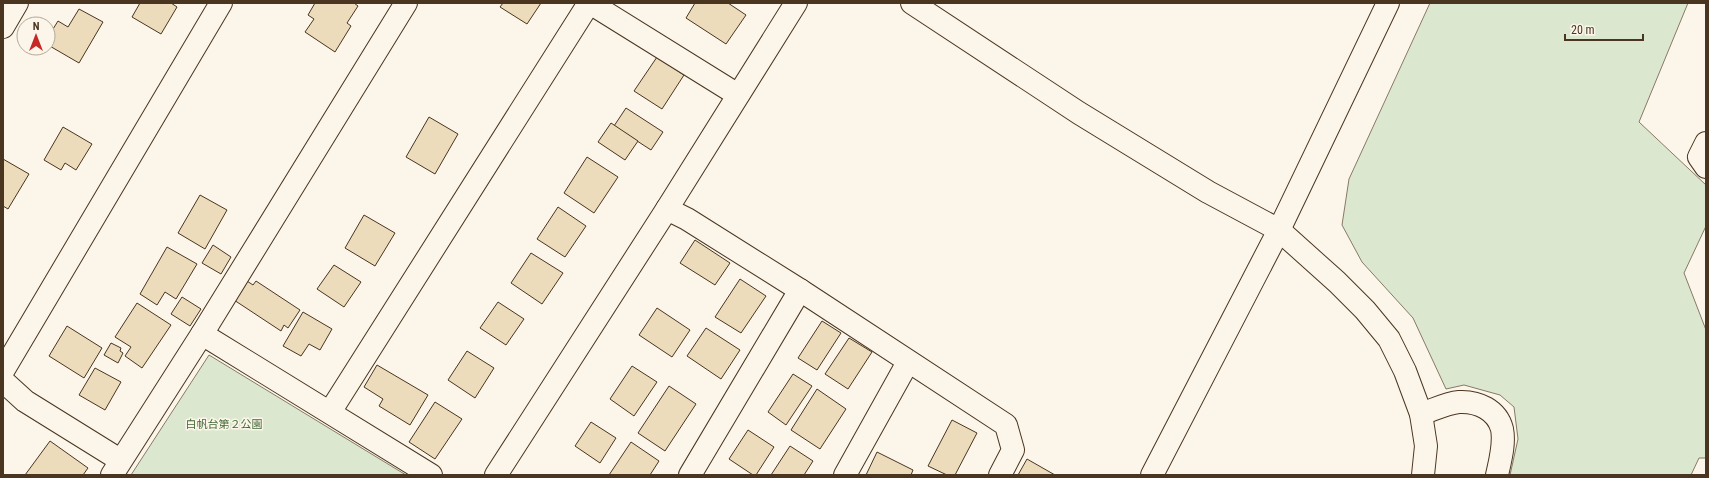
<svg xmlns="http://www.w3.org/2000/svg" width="1709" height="478" font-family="'Roboto Condensed','Noto Sans JP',sans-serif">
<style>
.green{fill:#dce7d0;stroke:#887966}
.building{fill:#ecdcbc;stroke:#4a3520}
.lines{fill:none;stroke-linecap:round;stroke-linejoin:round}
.street-casing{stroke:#4a3520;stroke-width:24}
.secondary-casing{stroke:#4a3520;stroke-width:24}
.street{stroke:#fbf6e9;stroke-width:22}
.secondary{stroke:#fbf6e9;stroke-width:22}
.labels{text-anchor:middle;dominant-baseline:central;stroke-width:3;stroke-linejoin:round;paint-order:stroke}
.park-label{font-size:11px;fill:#436837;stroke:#fbf6e9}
</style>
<rect width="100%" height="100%" fill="#fbf6e9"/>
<g class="green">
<polygon points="1430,3 1688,3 1639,122 1706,185 1706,226 1684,273 1706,330 1706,458 1699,458 1691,475 1510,475 1518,439 1514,407 1500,395 1464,385 1446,389 1413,318 1362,262 1342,225 1349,179"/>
<polygon points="209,355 406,475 131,475"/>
</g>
<g class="building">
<polygon points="140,3 171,3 177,7 161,34 132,17"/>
<polygon points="315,3 354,3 358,6 347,23 351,26 335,52 305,32 314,19 308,15"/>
<polygon points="503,3 541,3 527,24 500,7"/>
<polygon points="695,3 728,3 746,15 726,44 686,18"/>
<polygon points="79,9 103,22 79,63 48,45 48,37 58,21 68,27"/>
<polygon points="657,57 684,75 662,109 634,91"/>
<polygon points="626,108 663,132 651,150 614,126"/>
<polygon points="429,117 458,134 435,174 406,157"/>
<polygon points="611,123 638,141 625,160 598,142"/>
<polygon points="63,127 92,144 76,170 65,163 61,170 44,160"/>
<polygon points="587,157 618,177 594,213 564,193"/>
<polygon points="3,159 29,174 8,209 3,206"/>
<polygon points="200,195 227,210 205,249 178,233"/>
<polygon points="558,207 586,226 565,257 537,239"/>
<polygon points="364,215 395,233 375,266 345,248"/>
<polygon points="695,240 730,263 715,285 680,263"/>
<polygon points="213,245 231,257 221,274 202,263"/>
<polygon points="167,247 197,264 176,299 165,292 157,305 140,294"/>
<polygon points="531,253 563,273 542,304 511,283"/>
<polygon points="334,265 361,282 344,307 317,289"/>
<polygon points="740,279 766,296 741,333 715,317"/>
<polygon points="247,281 253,285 256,281 300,310 288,328 284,325 281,331 234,300"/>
<polygon points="182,297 201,309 190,326 171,314"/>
<polygon points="498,302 524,319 506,345 480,328"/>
<polygon points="137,303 171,325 142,368 125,356 131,347 115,337"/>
<polygon points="657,308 690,330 672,357 639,335"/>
<polygon points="303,312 332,329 320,350 309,344 301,356 283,346"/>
<polygon points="822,321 841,333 817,370 798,358"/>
<polygon points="67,326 102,348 84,378 49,356"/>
<polygon points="706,328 740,350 721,379 687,356"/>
<polygon points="849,338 872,352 848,389 825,374"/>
<polygon points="111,343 121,348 120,351 123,353 118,363 104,355"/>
<polygon points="467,351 494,368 475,398 448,380"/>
<polygon points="377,365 428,395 410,425 379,406 383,399 364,387"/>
<polygon points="632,366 657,382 634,416 610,399"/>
<polygon points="95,368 121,382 105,410 79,395"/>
<polygon points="793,374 812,386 786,425 768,412"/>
<polygon points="669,386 696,404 665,451 638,433"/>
<polygon points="817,389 846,409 820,449 791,430"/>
<polygon points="435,402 462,419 435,459 409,442"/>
<polygon points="952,420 977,433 955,475 947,475 928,466"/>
<polygon points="591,422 616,438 600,463 575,446"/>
<polygon points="748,430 774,447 756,475 753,475 729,459"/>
<polygon points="50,441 88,468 83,475 25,475"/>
<polygon points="631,442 659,461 650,475 609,475"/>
<polygon points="790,446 813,461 804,475 771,475"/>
<polygon points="877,452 913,470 911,475 866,475"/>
<polygon points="1027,459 1055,475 1018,475"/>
</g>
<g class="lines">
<g class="street-casing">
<g id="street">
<polyline points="590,3 738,95"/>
<polyline points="1706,143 1699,157 1706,167"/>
<polyline points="667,209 687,219 800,290 1006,425 1013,450 1000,475"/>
<polyline points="202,334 431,475"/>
<polyline points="3,371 221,3"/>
<polyline points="3,381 25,401 120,460"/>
<polyline points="330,412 589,3"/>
<path d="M1421,414c12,-4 26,-11 38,-12 19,-1 38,8 43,27 3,15 -2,32 -5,46"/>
<polyline points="112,475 202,334 406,3"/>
<polyline points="690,475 800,290"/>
<polyline points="845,475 908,362"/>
</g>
</g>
<g class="secondary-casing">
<g id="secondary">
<polyline points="912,3 1079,113 1208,192 1279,230 1337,282 1365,310 1389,339 1405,371 1421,414 1426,446 1423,475"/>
<polyline points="3,27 17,3"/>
<polyline points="496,475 667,209 796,3"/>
<polyline points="1152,475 1279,230 1388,3"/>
</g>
</g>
<use href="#street" class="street"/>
<use href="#secondary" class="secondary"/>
</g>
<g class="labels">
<g class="park-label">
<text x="224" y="424">白帆台第２公園</text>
</g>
</g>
<rect width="1709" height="478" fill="none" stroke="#4a3520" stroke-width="8"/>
<g transform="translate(36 36)"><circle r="19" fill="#fbf6e9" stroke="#b4a999"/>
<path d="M0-3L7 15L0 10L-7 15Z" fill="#c62828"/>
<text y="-6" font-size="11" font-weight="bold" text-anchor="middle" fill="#4a3520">N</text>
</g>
<path d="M1565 34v6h78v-6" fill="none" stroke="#4a3520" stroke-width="2"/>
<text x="1571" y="34" font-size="12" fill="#4a3520" stroke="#fbf6e9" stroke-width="3" paint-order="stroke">20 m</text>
</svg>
